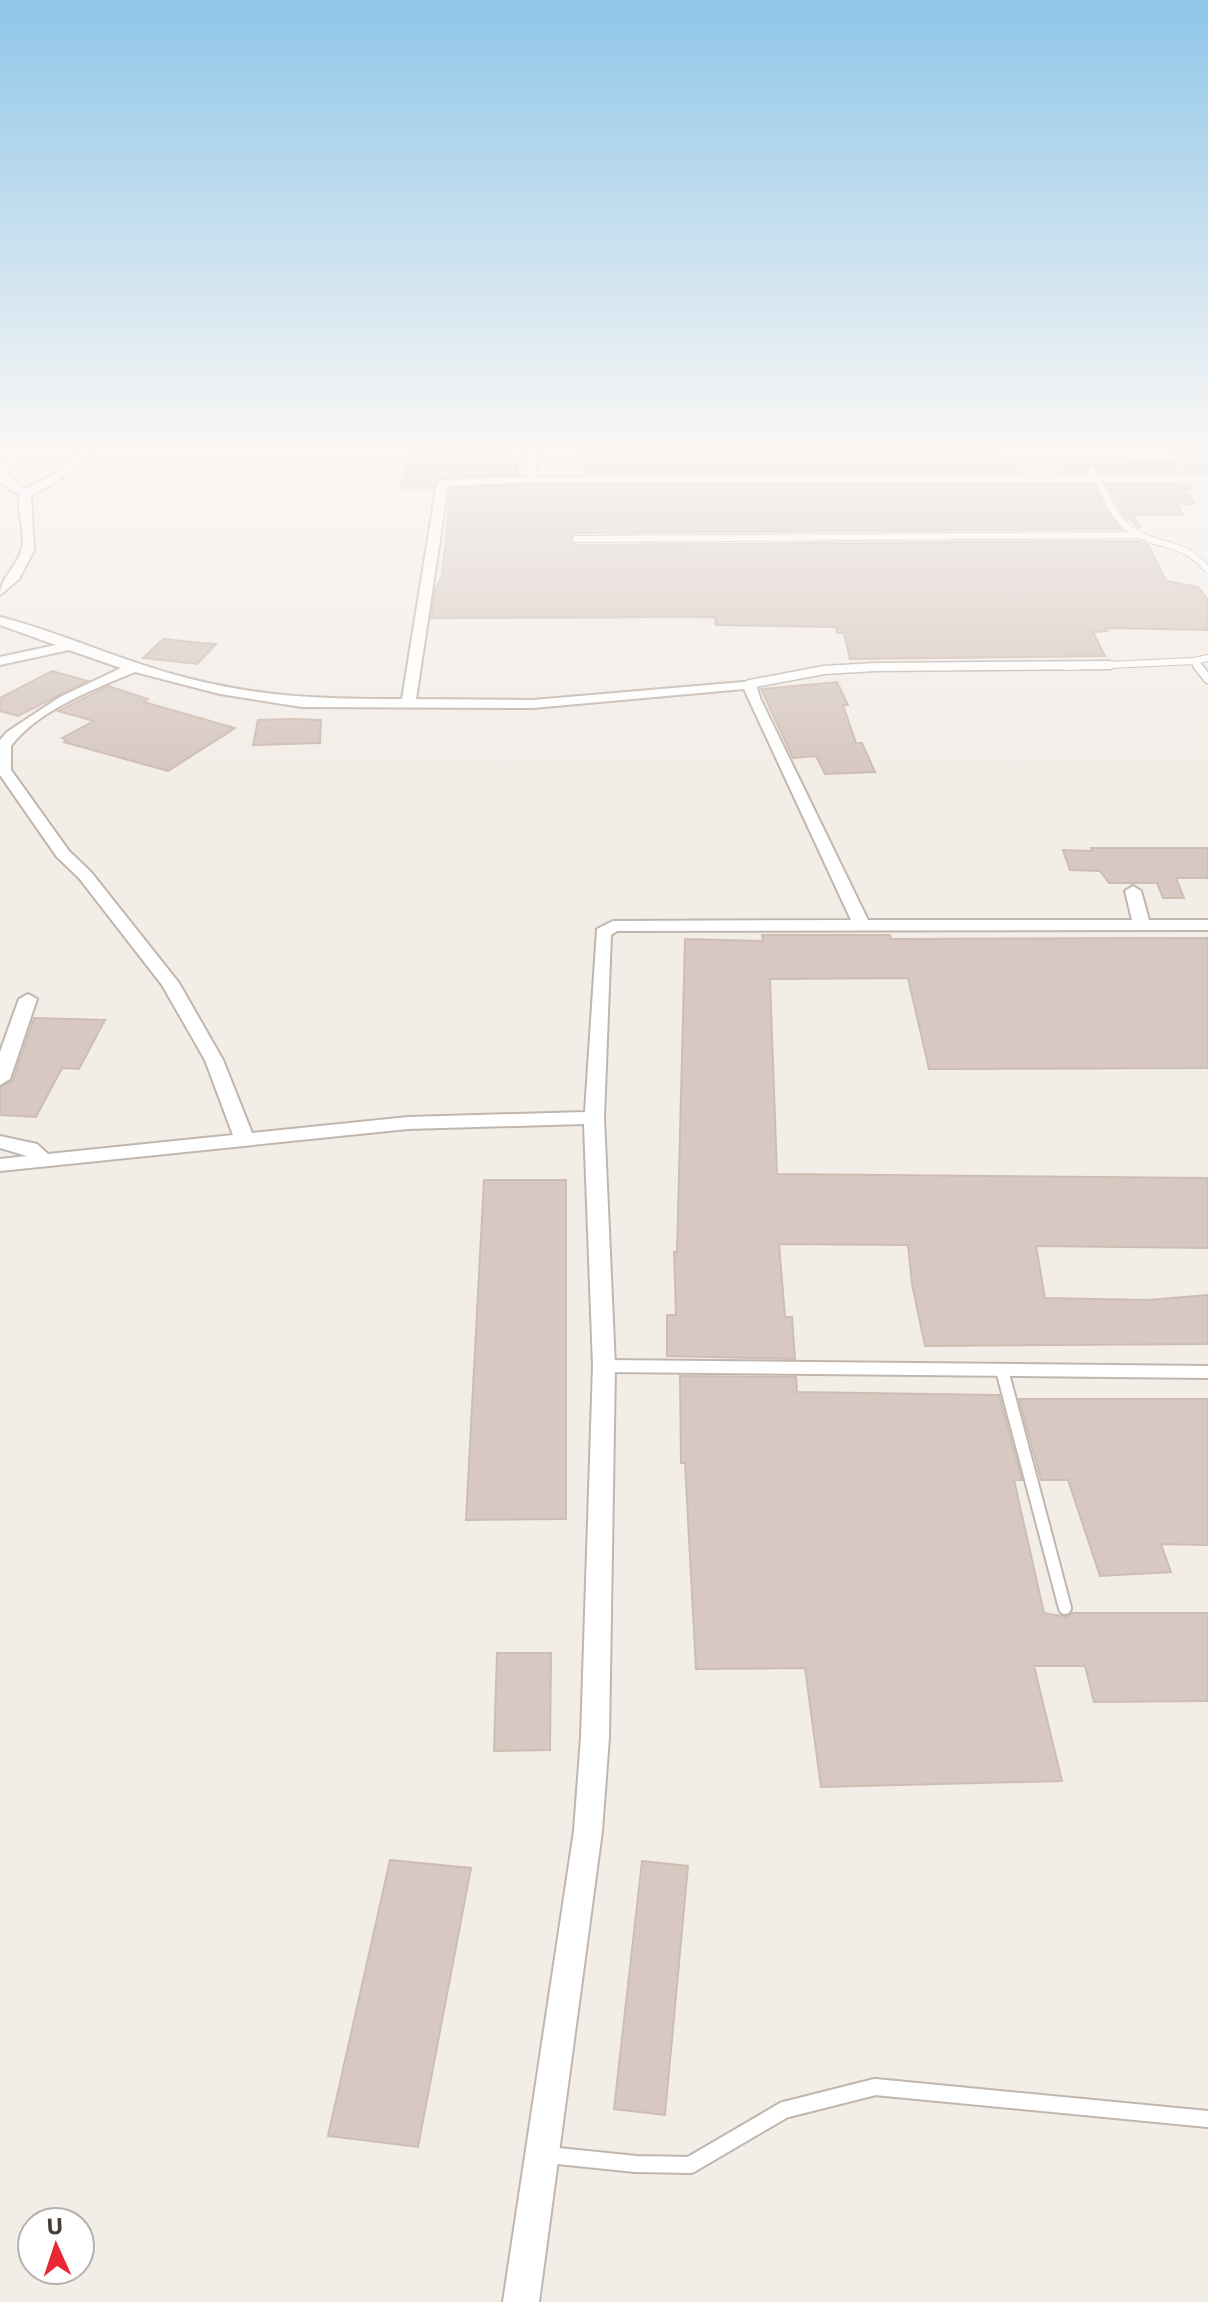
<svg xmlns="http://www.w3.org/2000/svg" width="1208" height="2302" font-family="Commissioner,sans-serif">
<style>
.building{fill:#d7c9c1;stroke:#cebdb2;stroke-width:2}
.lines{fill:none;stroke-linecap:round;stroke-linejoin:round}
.lane-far3-casing{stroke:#c1b6ae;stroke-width:8}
.lane-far2-casing{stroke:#c1b6ae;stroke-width:11}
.lane-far1-casing{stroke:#c1b6ae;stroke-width:16}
.lane-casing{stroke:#c1b6ae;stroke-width:20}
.street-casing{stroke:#c1b6ae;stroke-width:4}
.lane-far3{stroke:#fff;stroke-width:6}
.lane-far2{stroke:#fff;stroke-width:8}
.lane-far1{stroke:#fff;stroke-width:12}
.lane{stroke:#fff;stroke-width:16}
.street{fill:#fff;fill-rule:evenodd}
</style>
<rect width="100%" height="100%" fill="#f3ede8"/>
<g class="building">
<polygon points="415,447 509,447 507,463 517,462 517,474 443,477 436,480 433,488 400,488"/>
<polygon points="583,447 699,447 701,451 921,447 924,453 997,451 1005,465 1014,464 1019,473 586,474"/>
<polygon points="1169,447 1202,449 1208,456 1208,472 1189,472"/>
<polygon points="1061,460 1174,461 1182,472 1100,472 1091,464 1087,472 1066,472"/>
<polygon points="1093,484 1107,512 1121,529 576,533 570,540 576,545 1138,541 1148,545 1166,581 1198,587 1208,600 1208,630 1105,628 1107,631 1093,632 1105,656 850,659 844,633 837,633 836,627 716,625 715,617 431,618 435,590 442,576 451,489 528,485"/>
<polygon points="1106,484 1190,484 1193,489 1184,489 1194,504 1177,504 1183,515 1134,515 1140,528 1122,513"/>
<polygon points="163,639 202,643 216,644 197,664 143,658"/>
<polygon points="52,671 88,681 18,716 0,711 0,698"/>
<polygon points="837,682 848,705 843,705 856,743 862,743 875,772 825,774 816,756 793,758 761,689"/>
<polygon points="108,686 148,699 144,702 235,728 168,771 64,742 67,740 62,738 94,721 58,711"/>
<polygon points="292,719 321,720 320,743 253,745 258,720"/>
<polygon points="1091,848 1208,848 1208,878 1176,878 1184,898 1163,898 1157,883 1109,883 1100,871 1070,870 1063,850 1092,851"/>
<polygon points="762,935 890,935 891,939 1208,938 1208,1068 929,1069 908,978 770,979 777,1174 1208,1178 1208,1248 1036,1246 1045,1298 1147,1300 1208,1295 1208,1344 925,1346 912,1284 908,1245 779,1244 785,1317 792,1317 795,1359 667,1356 667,1315 676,1315 674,1252 677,1252 685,939 763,941"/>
<polygon points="34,1018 105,1020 79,1069 62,1068 36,1117 0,1115 0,1088 13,1080"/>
<polygon points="484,1180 566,1180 566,1519 466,1520"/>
<polygon points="680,1376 796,1377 797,1392 999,1395 1022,1480 1014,1480 1044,1613 1067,1617 1072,1613 1208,1613 1208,1701 1094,1702 1085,1666 1034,1666 1062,1781 821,1787 805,1668 696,1669 685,1463 681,1463"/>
<polygon points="1019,1399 1208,1399 1208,1545 1161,1544 1171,1572 1100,1576 1068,1480 1041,1480"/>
<polygon points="497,1653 551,1653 550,1750 494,1751"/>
<polygon points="390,1860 471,1868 418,2147 328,2136"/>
<polygon points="642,1861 688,1866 665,2115 614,2109"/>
</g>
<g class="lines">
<g class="lane-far3-casing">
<g id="lane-far3">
<path d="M1092,470c12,19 18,45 38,59 29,21 50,8 78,41"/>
<polyline points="531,480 1208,478"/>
<polyline points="576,539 1138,535"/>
<polyline points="1065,667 1194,661"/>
<polyline points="1198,667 1194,661 1208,658"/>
</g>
</g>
<g class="lane-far2-casing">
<g id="lane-far2">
<polyline points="1197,665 1208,679"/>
<polyline points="750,684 824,670 875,667 1110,665"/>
</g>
</g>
<g class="lane-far1-casing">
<g id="lane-far1">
<polyline points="604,1366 1208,1372"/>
<polyline points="1002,1370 1065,1608"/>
</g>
</g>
<g class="lane-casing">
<polyline id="lane" points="548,2155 636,2164 690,2165 784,2110 875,2087 1208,2119"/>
</g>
<g class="street-casing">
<g id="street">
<path d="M15,447h10l-19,28 20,14 25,-13 32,-26 9,2 -33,28 -28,16 3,54 -15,29 -19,16c0,-17 18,-29 22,-47 4,-18 -6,-35 -2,-53l-20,-12v-16z"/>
<path d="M528,447h10l-3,35 -87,4 -32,213 117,1 222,-19 5,17 108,222h264l-7,-29 8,-5 8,5 8,29h59v10l-591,1 -6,4 -7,183 11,248 -6,371 -7,94 -63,471h-36l71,-471 7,-94 12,-371 -9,-242 -176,5 -408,42v-12l27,-3 -27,-8v-12l37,8 11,10 185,-19 -28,-75 -43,-75 -83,-107 -22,-21 -57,-82v-35l7,-8 53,-35 61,-29 -52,-18 -69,15v-8l56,-12 -56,-20v-8c59,15 115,41 172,57 82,23 145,25 230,25l35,-216 6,-3 83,-3zM135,672l85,22 82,13 231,1 211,-19 107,231 -238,1 -16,8 -12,183 -177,5 -156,16 -29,-73 -44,-77 -88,-111 -22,-21 -58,-81v-24c27,-36 83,-57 124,-74z"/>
<polygon points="28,994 37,999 10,1079 0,1085 0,1052 19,999"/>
</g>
</g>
<use href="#lane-far3" class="lane-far3"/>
<use href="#lane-far2" class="lane-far2"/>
<use href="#lane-far1" class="lane-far1"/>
<use href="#lane" class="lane"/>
<use href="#street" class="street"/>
</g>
<linearGradient id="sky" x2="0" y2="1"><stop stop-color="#8fc6e9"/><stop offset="0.58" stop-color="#faf7f5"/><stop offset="1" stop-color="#faf7f5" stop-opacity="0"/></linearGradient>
<rect width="1208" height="769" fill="url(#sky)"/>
<g transform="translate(56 2246) rotate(357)"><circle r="38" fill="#ffffff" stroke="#b5b1af" stroke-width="2"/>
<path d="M0-6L14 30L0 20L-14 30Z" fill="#eb2737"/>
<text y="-12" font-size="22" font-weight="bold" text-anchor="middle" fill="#463d37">U</text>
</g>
</svg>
